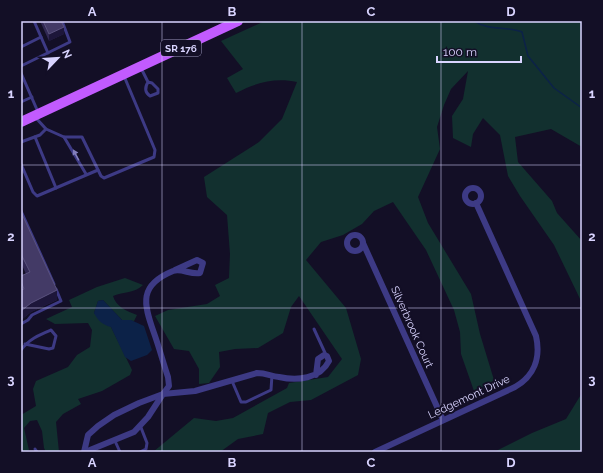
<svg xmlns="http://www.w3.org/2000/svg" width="603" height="473" font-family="Raleway,sans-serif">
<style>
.green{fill:#12302f}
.water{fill:#0c2248}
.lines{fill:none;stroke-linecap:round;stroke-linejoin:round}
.stream{stroke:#0c2248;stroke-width:1.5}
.service{stroke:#3d3a85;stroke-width:3}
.minor{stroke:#3d3a85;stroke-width:6}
.primary{stroke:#c25bff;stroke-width:10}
.wall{fill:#312854}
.shaded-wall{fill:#1d163a}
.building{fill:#433a66;stroke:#5a527e}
.oneway{fill:#837fbc}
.grid{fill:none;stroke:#d9d4ff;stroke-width:1;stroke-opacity:0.55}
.labels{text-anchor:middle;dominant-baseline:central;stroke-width:4;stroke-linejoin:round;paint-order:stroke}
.shield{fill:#130f26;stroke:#9e99be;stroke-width:1}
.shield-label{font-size:10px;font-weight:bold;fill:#d9d4ff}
.street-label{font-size:11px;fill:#d9d4ff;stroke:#130f26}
.neatline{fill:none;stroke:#d9d4ff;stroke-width:1.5}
.grid-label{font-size:13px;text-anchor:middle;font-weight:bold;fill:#d9d4ff}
</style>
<rect width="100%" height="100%" fill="#130f26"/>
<g class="green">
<path d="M265,21h317v126l-31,-18 -36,8 3,25 34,39 5,12 25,28v62l-28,-58 -34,-49 -12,-20 -8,-41 -17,-17 -10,16 -2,13 -18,-9 -1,-22 11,-17 5,-28 -17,18 -7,16 -7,22 3,22 -22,48 10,26 43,71 9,40 14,46 -11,9 -9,2 -13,-37 -1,-22 -6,-22 -28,-60 -33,-48 -19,9 -12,13 -19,11 -22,7 -15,18 40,48 15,51 -3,16 -47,25 -21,2 -22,11 -5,21 -25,5 -18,13h-67l41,-34 22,3 17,-3 54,-30 2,-5 39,-6 14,-18 -43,-63 -8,11 -8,26 -25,15 -23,1 -16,3 1,15 -11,16 -10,1v-15l-10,-18 -15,-2 -19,-33 13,-6 39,-6 13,-8 -5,-11 14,-7 1,-24 -3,-39 -20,-18 -3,-20 55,-35 23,-23 15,-37c-22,-5 -42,1 -61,11l-9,-15 16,-9 -22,-28z"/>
<path d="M125,278l18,7c-9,9 -19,6 -30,11 3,11 14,15 24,19l-3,6 -12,-1 -19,-20 -5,1 -4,12 17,14 21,43 -2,5 -28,16 -24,8 3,5 -18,10 -7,8 3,30h-13l-2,-4 -2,-17 -5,-11 -7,1 -6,7 5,22 -3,2h-5v-37l15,-9 -3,-17 3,-8 32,-14 9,-12 13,-8 2,-17 -4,-7 -33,1 -9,-5 26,-12 -3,-7 28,-13z"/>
<polygon points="582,393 582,452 494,452 532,433 566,419"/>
</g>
<path class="water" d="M103,300l19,20h9l13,6 8,24 -5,5 -16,6 -6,-4 -14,-30c-8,-2 -13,-6 -17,-14l4,-12z"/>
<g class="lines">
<path class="stream" d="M474,21c15,10 31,5 48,11l6,24 26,32 28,20"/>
<g class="service">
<polyline points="34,21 41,37"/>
<polyline points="21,47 41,37 48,53"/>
<polyline points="21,66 70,42 62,21"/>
<path d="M141,68l7,14 4,1 6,6v4l-8,3c-6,-4 -5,-9 -2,-14"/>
<polyline points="21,73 38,112"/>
<polyline points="21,102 32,97"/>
<polyline points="36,118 46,129 64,137 82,137 101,176 104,178 154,157 155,150 124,76"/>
<polyline points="35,137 56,188"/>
<polyline points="64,137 86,174"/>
<polyline points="21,142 40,135 46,129"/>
<polyline points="21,164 33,192 37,196 98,170"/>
<polyline points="21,211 54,284"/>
<polyline points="21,324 28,320 32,315 61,301 56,289"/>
<polyline points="314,329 326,355"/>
<path d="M21,350c8,-11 18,-15 30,-20l5,6 -3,12 -4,1 -24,-5"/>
<polyline points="232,381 241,402 246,402 271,390 272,375"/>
<polyline points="115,441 120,452"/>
<polyline points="35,449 37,452"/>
<polyline points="140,452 146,449 147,443 140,425"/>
</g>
<g class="minor">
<circle cx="473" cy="196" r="8"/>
<circle cx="355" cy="243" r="8"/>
<polyline points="363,243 443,420"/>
<path d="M84,452l4,-17 10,-9 16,-11 25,-12 24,-9 6,-8 -1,-9c-5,-15 -9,-30 -14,-44 -11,-30 -15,-48 19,-62 8,-3 18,4 27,2l3,-10 -6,-3 -22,10"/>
<path d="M85,452l49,-20 14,-15 15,-23 32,-3 62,-18c10,0 13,3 22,4 18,4 41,2 50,-16l-2,-5 -3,-1 -6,4 -2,16"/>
<path d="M375,452l140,-65c19,-11 26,-29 21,-51l-60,-133"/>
</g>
<polyline class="primary" points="21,122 238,21"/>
</g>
<g class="wall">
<polygon points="40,21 61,21 64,34 49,41"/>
<polygon points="21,212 57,300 31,312 21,320 21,276 26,274 21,263"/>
</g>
<g class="shaded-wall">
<polygon points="64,27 64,34 49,41 49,34"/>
<polygon points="57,290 57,300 31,312 21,320 21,311 31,303"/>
</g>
<g class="building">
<polygon points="43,21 61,21 64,27 49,34"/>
<polygon points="21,212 57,290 31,303 21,311 21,290 24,289 21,281 21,276 30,272 21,254"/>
</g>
<defs><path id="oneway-solid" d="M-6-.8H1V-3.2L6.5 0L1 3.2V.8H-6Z"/></defs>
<use class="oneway" href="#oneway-solid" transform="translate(76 155) rotate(-118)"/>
<path class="grid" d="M162,21v431M302,21v431M441,21v431M21,165h561M21,308h561"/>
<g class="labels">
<rect class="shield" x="161" y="40" width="40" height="16" rx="3"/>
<g class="shield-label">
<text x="181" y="48">SR 176</text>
</g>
<g class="street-label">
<text transform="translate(412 327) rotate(66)">Silverbrook Court</text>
<text transform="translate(469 397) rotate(-25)">Ledgemont Drive</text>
</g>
</g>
<rect width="603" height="473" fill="none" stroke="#130f26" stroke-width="44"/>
<g transform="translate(58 58) rotate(65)" stroke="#130f26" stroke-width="3" paint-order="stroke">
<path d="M0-3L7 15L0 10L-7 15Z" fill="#d9d4ff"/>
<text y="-6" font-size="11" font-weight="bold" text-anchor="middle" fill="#d9d4ff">N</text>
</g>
<path d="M437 56v6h84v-6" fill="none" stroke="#d9d4ff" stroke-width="2"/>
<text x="443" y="56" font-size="12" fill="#d9d4ff" stroke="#130f26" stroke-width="3" paint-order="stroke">100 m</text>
<rect x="22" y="22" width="559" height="429" class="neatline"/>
<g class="grid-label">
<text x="92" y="16">A</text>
<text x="232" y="16">B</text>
<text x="371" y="16">C</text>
<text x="511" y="16">D</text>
<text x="11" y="98">1</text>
<text x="592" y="98">1</text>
<text x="11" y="241">2</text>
<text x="592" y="241">2</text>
<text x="11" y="384">3</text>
<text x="592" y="384">3</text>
<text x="92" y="467">A</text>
<text x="232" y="467">B</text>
<text x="371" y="467">C</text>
<text x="511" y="467">D</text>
</g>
</svg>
